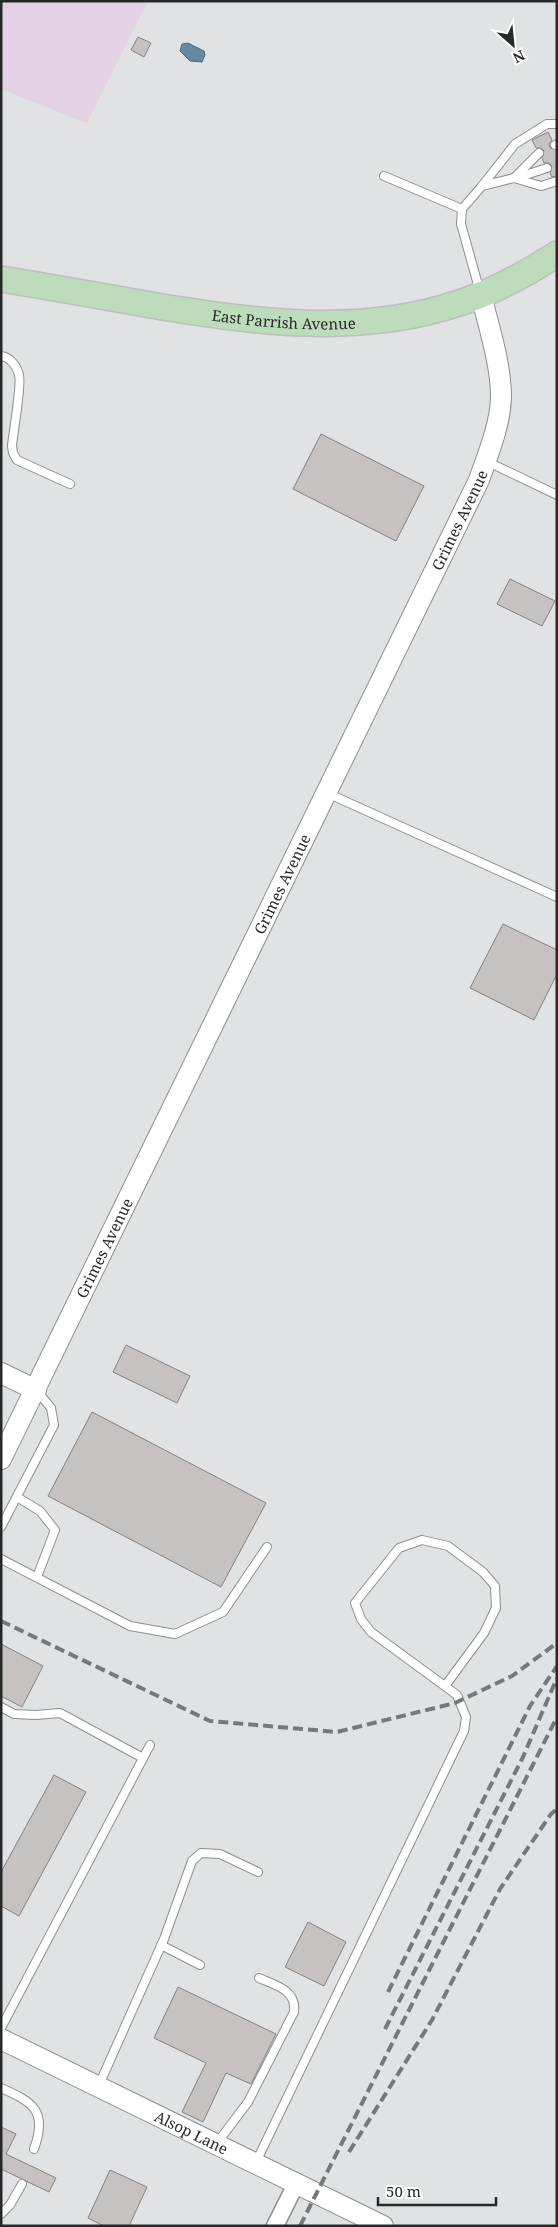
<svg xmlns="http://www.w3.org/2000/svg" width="558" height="2227" font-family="'Noto Serif',serif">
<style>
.education{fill:#e3d2e3}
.water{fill:#6589a1;stroke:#526c7d}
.building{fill:#c5c2c1;stroke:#858281}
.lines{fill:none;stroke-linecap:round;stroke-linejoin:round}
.service-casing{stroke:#8d8f91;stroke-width:10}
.minor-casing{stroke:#8d8f91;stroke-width:19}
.tertiary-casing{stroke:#8d8f91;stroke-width:22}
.primary-casing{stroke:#bebebf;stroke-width:28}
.service{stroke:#fff;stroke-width:8}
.minor{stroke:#fff;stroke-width:16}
.tertiary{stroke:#fff;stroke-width:20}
.primary{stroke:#bcdcbb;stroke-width:25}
.rail{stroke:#777879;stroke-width:4;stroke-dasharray:10 5;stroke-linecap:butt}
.labels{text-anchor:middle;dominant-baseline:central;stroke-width:4.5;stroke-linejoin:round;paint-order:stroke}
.street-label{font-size:15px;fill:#272829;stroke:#fff}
</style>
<rect width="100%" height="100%" fill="#e0e2e4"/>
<polygon class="education" points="1,1 148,1 87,123 1,89"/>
<polygon class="water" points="188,43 204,51 205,55 202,62 190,61 180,51 182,44"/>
<g class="building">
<polygon points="138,37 151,43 144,57 131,50"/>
<polygon points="548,132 552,140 549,144 550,148 557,150 557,176 552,177 550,173 552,166 549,163 544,163 542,158 544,151 541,148 536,148 532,140"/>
<polygon points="321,434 424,486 396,541 293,489"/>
<polygon points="510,579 555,601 542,626 497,604"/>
<polygon points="503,924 557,950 557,974 534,1020 470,988"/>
<polygon points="126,1345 190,1376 177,1403 113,1372"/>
<polygon points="92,1412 266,1503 221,1587 48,1496"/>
<polygon points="1,1644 43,1666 22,1707 1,1696"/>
<polygon points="54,1775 86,1792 19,1916 1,1906 1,1872"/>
<polygon points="308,1922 346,1942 324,1986 285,1967"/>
<polygon points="178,1987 276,2034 251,2084 226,2073 203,2122 182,2112 206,2063 154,2038"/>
<polygon points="1,2127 16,2134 6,2154 56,2178 49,2192 1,2169"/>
<polygon points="110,2170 147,2187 129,2226 104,2226 88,2218"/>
</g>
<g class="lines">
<g class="service-casing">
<g id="service">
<polyline points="555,145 557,144"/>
<polyline points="384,176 462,209"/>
<polyline points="514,178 539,153"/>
<polyline points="516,178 547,168"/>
<polyline points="482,186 514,178 541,186 557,181"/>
<polyline points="480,292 461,224 462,209 482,186 515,144 547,124 557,124"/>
<path d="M1,356c9,1 16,10 18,19 3,9 -6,58 -7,71l1,7 4,7 53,24"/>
<polyline points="486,461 557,495"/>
<polyline points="327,793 557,897"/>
<polyline points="17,1497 40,1511 55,1530 37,1577"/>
<polyline points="1,1527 54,1425 51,1408 37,1391"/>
<polyline points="1,1559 130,1626 175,1634 223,1612 267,1547"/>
<polyline points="1,1707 14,1714 36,1715 60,1713 143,1758"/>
<polyline points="161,1945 200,1965"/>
<polyline points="1,2028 150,1745"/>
<polyline points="99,2085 164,1939 192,1861 201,1853 220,1854 258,1872"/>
<path d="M1,2088c32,14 47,23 33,61"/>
<path d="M217,2143l31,-41 46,-90c3,-22 -19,-27 -35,-34"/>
<polyline points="256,2162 464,1731 466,1717 457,1695 371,1632 361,1619 355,1603 399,1548 422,1540 448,1546 483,1572 495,1586 496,1608 484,1633 445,1686"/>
<polyline points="1,2214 10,2205 22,2184"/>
</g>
</g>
<g class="minor-casing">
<polyline id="minor" points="275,2226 296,2184"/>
</g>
<g class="tertiary-casing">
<g id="tertiary">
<polyline points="1,1373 36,1390"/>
<path id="s1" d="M1,1459l478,-979c9,-26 21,-54 22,-82 0,-35 -12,-70 -20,-103"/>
<path id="s2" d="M1,2039l382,187"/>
</g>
</g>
<g class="primary-casing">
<g id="primary">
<path id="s3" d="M1,279c50,8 100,17 150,26 102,17 207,32 308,-2 35,-11 67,-29 98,-49"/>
</g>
</g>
<use href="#service" class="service"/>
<use href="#minor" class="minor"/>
<use href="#tertiary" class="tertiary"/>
<use href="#primary" class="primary"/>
<g class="rail">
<polyline points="1,1621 210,1721 337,1732 455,1703 512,1676 557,1643"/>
<polyline points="388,1992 530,1706 557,1666"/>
<polyline points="385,2029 523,1757 557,1678"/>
<polyline points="349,2152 432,2020 500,1889 551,1814 557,1809"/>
<polyline points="300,2226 557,1717"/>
</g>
</g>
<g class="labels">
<g class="street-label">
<text stroke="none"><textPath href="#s3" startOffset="286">East Parrish Avenue</textPath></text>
<text stroke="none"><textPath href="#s1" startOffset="1045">Grimes Avenue</textPath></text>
<text stroke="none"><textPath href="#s1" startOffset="640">Grimes Avenue</textPath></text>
<text stroke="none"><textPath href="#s1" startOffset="235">Grimes Avenue</textPath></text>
<text stroke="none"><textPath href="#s2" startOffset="212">Alsop Lane</textPath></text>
</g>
</g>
<rect width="558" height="2227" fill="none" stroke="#272829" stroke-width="5"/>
<g transform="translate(513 45) rotate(153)" stroke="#ffffff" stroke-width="4" paint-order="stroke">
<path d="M0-4L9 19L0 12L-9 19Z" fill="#272829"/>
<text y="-8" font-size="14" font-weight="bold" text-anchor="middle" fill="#272829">N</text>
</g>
<path d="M378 2197v8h118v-8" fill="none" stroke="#272829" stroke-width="2.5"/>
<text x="386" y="2197" font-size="15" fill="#272829" stroke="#ffffff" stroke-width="4" paint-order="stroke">50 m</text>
</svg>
